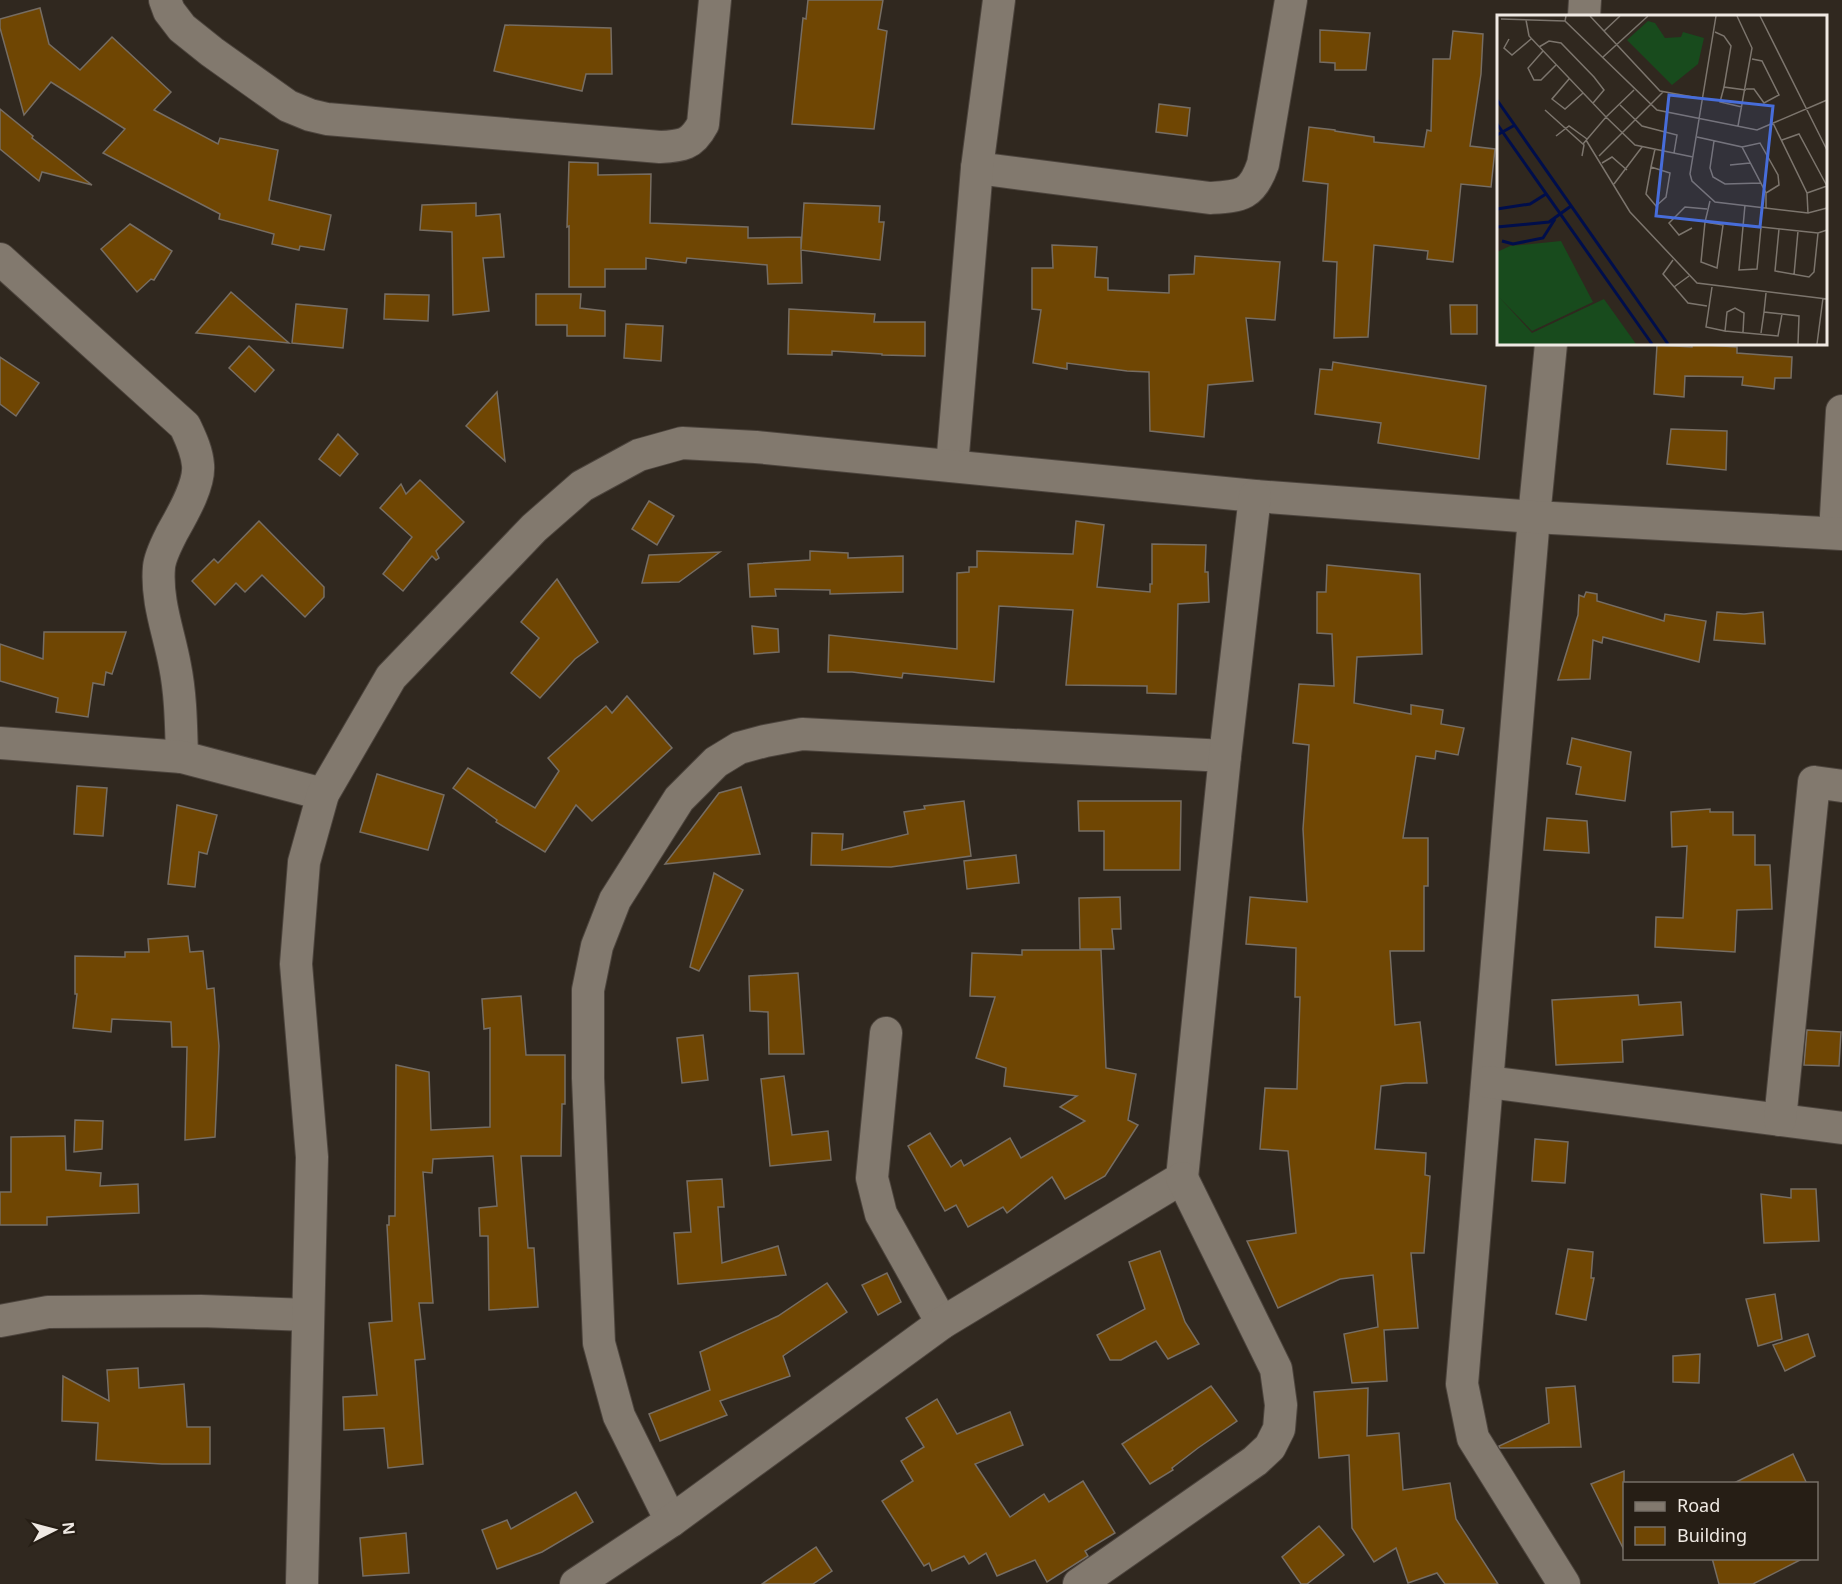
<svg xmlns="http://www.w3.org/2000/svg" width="1842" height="1584" font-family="'Noto Sans',sans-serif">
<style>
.building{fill:#6f4603;stroke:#766d63;stroke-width:1.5}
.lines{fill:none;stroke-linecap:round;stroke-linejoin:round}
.minor-casing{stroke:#4c443d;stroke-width:34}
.minor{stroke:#82796e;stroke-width:32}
.inset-river{fill:none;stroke:#000e4b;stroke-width:3}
.inset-road{fill:none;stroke:#7c756d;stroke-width:1.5}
.view{fill:#476dda;fill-opacity:0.15;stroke:#476dda;stroke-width:3}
.inset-edge{fill:none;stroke:#efe9e3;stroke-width:3}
</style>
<rect width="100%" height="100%" fill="#30281f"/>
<g class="building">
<polygon points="808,0 883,0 878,29 887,31 874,129 792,124 803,18 806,19"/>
<polygon points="40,8 49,44 80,70 112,37 171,92 154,110 218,144 220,138 278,150 269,200 331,215 324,250 300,246 299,250 272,244 274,234 219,219 220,214 103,153 125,129 51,82 24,115 0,28 0,19"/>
<polygon points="505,25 611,28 612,74 586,74 582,91 494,71"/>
<polygon points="1320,30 1370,33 1366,70 1335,70 1335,63 1320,62"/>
<polygon points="1453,31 1483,34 1481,74 1470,146 1495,149 1491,187 1461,184 1453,262 1427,259 1428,251 1374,245 1368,337 1334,338 1337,262 1323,261 1328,184 1303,181 1309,127 1335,130 1335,131 1374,137 1374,142 1424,147 1427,130 1431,131 1433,59 1450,59"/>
<polygon points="1159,104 1190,108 1187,136 1156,132"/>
<polygon points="0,109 33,136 32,138 92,185 42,172 39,181 0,149"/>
<polygon points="569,162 598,163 598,175 651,174 650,223 748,227 748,238 801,237 801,249 804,203 880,206 879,222 884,222 880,260 801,250 802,283 768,284 767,265 687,258 686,263 646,258 646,269 605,269 605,287 569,287 569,226 567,227"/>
<polygon points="476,203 476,216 500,214 504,257 483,258 489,311 453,315 452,232 420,230 422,205"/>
<polygon points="130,224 172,251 154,280 151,279 137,292 101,249"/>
<polygon points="1052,245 1097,247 1095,277 1108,278 1108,290 1169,293 1169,275 1194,274 1195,256 1280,262 1275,320 1246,318 1253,381 1208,385 1204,437 1150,431 1149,372 1127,371 1067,363 1067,369 1033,363 1041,310 1032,309 1032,268 1053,268"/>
<polygon points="231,292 256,314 289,343 196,333"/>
<polygon points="385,294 429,295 428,321 384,319"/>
<polygon points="536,294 581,294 580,308 605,311 605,336 567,336 567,325 536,325"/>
<polygon points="296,304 347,309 343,348 292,343"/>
<polygon points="1450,305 1477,305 1477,334 1451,334"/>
<polygon points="789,309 875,314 874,322 925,322 925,356 882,355 882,354 832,351 832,355 788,354"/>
<polygon points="626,324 663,326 661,361 624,358"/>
<polygon points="1692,344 1737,347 1737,353 1792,357 1791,378 1775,378 1774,389 1742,385 1743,377 1685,376 1684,397 1654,394 1657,345 1692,347"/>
<polygon points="249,346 274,370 255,392 229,368"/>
<polygon points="0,357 39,383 16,416 0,404"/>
<polygon points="1333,362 1486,386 1479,459 1378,443 1381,423 1315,414 1320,369 1332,370"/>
<polygon points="497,392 505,461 466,426"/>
<polygon points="1671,429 1727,431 1726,470 1667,464"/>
<polygon points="338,434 358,454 340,476 319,459"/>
<polygon points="420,480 464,522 436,551 439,558 436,560 432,556 403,591 383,574 412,537 380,508 401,484 406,494"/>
<polygon points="649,501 674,516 657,545 632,529"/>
<polygon points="259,521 324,587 324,597 305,617 262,575 245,592 236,583 215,605 192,581 214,559 218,563"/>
<polygon points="1076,521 1104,525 1097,587 1150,592 1150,584 1152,584 1152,544 1206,545 1205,572 1208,572 1209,602 1178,604 1176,694 1147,693 1147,686 1066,685 1073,610 999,606 994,682 903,673 902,678 852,672 828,672 829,635 957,649 957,573 969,572 969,567 977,567 977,551 1073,554"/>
<polygon points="810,551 848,553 848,558 903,556 903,592 830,594 830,590 775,589 776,596 750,597 748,564 810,560"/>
<polygon points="720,552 679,582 642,583 649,555"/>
<polygon points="1327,565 1420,574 1422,654 1357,657 1354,703 1411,714 1411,705 1443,710 1441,724 1464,728 1458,755 1436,751 1435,759 1416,756 1403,838 1428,838 1428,886 1424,886 1424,951 1390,951 1395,1025 1420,1022 1427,1083 1405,1083 1381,1086 1375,1149 1426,1153 1425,1175 1430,1176 1424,1253 1411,1253 1418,1328 1384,1330 1387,1381 1352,1383 1344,1334 1378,1327 1373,1275 1340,1279 1278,1308 1247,1241 1296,1233 1288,1151 1260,1149 1265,1088 1297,1089 1300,997 1295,997 1296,948 1246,944 1250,897 1307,902 1303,829 1309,745 1293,743 1299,684 1334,686 1332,634 1317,633 1317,592 1326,592"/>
<polygon points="557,579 598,642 575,659 540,698 511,673 539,638 521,622"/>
<polygon points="1586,592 1597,594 1597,601 1664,621 1665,614 1706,621 1699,662 1603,637 1602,643 1593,640 1590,679 1558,680 1578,615 1579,595 1584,597"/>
<polygon points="1717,612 1744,614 1763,612 1765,644 1714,640"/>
<polygon points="752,626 778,629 779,652 754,654"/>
<polygon points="44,632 126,632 112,674 106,672 104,685 93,683 88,717 56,712 58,698 0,681 0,644 43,659"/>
<polygon points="627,696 672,748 592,821 576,805 545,852 496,822 497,820 453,788 468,768 535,808 559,771 548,758 606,706 612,713"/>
<polygon points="1572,738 1631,752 1625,801 1576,794 1581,767 1567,764"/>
<polygon points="377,774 444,795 428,850 360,832"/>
<polygon points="77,786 107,788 103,836 74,834"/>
<polygon points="741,787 760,854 665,864 719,793"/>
<polygon points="964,801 971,856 891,867 811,865 812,833 843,834 842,850 908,834 904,812 925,809 924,806"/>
<polygon points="1078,801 1181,801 1180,870 1104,870 1104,831 1079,831"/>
<polygon points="177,805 217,815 207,854 199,852 195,887 168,884"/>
<polygon points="1710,809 1710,812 1733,812 1733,835 1755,835 1755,865 1770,865 1772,909 1737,910 1735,952 1655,947 1656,917 1683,918 1687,846 1672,847 1671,812"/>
<polygon points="1547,818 1587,821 1589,853 1544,850"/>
<polygon points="1016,855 1019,883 967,889 964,861"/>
<polygon points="714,873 743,890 699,971 690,967"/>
<polygon points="1120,897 1121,929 1112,929 1114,949 1080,949 1079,898"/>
<polygon points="188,936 190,952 203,951 207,989 214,988 219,1046 215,1137 185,1140 187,1047 172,1047 171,1022 112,1019 111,1032 73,1028 77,994 75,994 75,956 125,957 125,952 149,952 148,939"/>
<polygon points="1022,950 1101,950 1106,1068 1136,1074 1128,1120 1138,1125 1105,1176 1065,1199 1052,1177 1007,1213 1003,1207 968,1227 956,1205 945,1211 908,1146 930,1133 951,1167 961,1160 964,1166 1010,1138 1021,1158 1085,1121 1060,1107 1077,1096 1004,1086 1006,1068 976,1058 995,997 970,996 972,953 1022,955"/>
<polygon points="798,973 804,1054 769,1054 768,1012 750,1011 749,976"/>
<polygon points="1638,995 1639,1005 1681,1002 1683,1035 1622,1040 1623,1062 1556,1065 1552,1000"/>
<polygon points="521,996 526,1055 565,1055 565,1104 562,1104 561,1156 521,1156 528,1248 534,1248 538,1307 489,1310 488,1236 480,1236 479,1208 497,1206 493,1156 433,1159 432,1173 423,1172 433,1303 419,1303 425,1359 415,1360 423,1464 388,1468 384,1428 344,1430 343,1397 377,1395 369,1323 392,1321 387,1225 389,1225 389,1216 395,1216 396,1065 429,1072 431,1130 490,1127 490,1028 484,1029 482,999"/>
<polygon points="1807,1030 1841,1032 1839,1066 1804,1065"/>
<polygon points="703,1035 708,1080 682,1083 677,1038"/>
<polygon points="784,1076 792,1135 828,1131 831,1160 770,1166 761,1079"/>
<polygon points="75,1120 103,1121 102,1149 74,1152"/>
<polygon points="65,1136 66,1170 101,1173 100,1186 138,1184 139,1213 47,1217 47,1225 0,1225 0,1192 11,1192 11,1137"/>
<polygon points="1535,1139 1568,1142 1565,1183 1532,1181"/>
<polygon points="722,1179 724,1207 718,1207 722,1263 778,1246 786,1275 678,1284 674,1233 691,1232 687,1181"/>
<polygon points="1791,1189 1816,1189 1819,1241 1764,1243 1761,1194 1791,1198"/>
<polygon points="1568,1249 1593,1252 1591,1278 1594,1278 1586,1320 1556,1314"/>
<polygon points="1160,1251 1185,1322 1199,1344 1168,1359 1156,1341 1121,1360 1110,1360 1097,1335 1145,1309 1129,1262"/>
<polygon points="887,1273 901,1302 878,1315 862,1285"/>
<polygon points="827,1283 847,1312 783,1356 790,1376 720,1401 727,1415 660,1441 649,1414 710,1390 700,1352 778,1316"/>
<polygon points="1775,1294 1782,1339 1758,1346 1746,1299"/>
<polygon points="1808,1334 1815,1356 1785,1371 1773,1345"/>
<polygon points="1700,1354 1699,1383 1673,1382 1673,1356"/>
<polygon points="138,1368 139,1388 184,1384 187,1427 210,1427 210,1464 162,1464 96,1460 98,1423 62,1421 63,1376 109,1401 107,1370"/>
<polygon points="1211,1386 1237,1421 1198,1448 1172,1468 1173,1470 1150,1484 1122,1444"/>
<polygon points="1575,1386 1581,1447 1500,1448 1499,1446 1549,1423 1546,1388"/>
<polygon points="1368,1388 1367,1436 1399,1433 1403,1490 1450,1483 1456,1519 1498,1584 1445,1584 1437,1573 1408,1583 1396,1548 1374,1562 1352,1528 1349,1455 1319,1458 1314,1392"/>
<polygon points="937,1399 957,1434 1010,1412 1023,1445 975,1464 1010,1517 1044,1494 1049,1502 1083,1481 1115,1533 1085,1551 1088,1556 1047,1582 1035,1560 997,1576 986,1553 969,1564 964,1556 932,1571 929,1563 924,1566 882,1501 913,1481 901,1461 924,1447 906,1418"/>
<polygon points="1793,1454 1807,1484 1732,1484"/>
<polygon points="1624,1471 1624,1550 1591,1484"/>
<polygon points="576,1492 593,1522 542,1552 497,1569 482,1530 507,1520 511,1529"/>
<polygon points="1319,1526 1344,1555 1307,1584 1301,1584 1282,1557"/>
<polygon points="406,1533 409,1573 363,1576 360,1538"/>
<polygon points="816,1547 832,1571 813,1584 762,1584"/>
<polygon points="1712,1558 1804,1558 1753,1584 1719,1584"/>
</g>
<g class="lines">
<g class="minor-casing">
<g id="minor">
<path d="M165,0l4,11 13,17 30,24 76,54 22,9 17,4 333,28c22,-1 32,-2 43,-23l12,-124"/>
<polyline points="1584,16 1585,0"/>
<path d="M977,168l233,30c31,-2 42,-2 53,-34l28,-164"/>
<path d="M0,259l185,167c6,13 12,25 13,39 2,20 -16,50 -26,68 -5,10 -12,23 -13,34 -3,34 10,66 16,99 6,30 6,61 7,91"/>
<polyline points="1551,344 1534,517 1462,1384 1473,1438 1564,1584"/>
<polyline points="952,466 977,168 999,0"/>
<polyline points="1835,533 1842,411"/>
<polyline points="0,743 182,757 323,794"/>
<polyline points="886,1033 872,1178 881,1214 942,1323"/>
<polyline points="1488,1082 1842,1128"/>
<polyline points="1780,1120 1814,782 1842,786"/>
<polyline points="0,1321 48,1312 201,1311 308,1315"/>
<polyline points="671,1521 619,1416 599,1343 588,1078 588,990 597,946 615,900 679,799 716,762 739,748 765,741 802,734 1225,756"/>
<polyline points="302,1584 312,1157 296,964 304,862 323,794 391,677 534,528 582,486 639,455 682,443 756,447 1255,496 1534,517 1842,534"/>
<polyline points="576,1584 671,1521 942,1323 1182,1178 1225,756 1255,496"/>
<polyline points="1079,1584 1255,1461 1270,1447 1279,1429 1281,1405 1276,1369 1182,1178"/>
</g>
</g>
<use href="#minor" class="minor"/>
</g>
<g transform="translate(1497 15)">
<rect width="330" height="330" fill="#30281f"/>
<path d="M151,6l7,2 10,15 16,-1 2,-5 21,6 -6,26 -26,21 -45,-45zM64,226l32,61 -61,29 -33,-34 33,36 72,-34 32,45h-139v-92l13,-6z" fill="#184b1d"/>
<path class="inset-river" d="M0,85l171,244M0,109l155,220M0,120l18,-10M0,194l33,-5 16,-10M0,212l52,-5 22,-16M5,226l11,3 30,-6 12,-19"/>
<path class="inset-road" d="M69,1l-1,5 92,89 100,20 70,-30M93,1l70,75 44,8M219,1l-26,158 2,7 23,21 93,11 19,-5M240,1l15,32 -14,78M263,1l67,134M4,4l64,2M29,5l3,16 77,81 28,-27M107,16l16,-15M218,17l9,4 7,10 -7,41 22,3M12,24l-5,9 8,7 19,-16M42,32l10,-6 12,2 33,34 10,13 -11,13M46,36l-15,17 6,12h7l15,-15M106,42l45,-41M72,64l-17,20 13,10 18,-16M227,72l-4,15 22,5M249,74h8l10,14 15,-8 -17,-34 -10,-2M123,90l22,21 35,9 -3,18M48,95l39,35 -2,11M276,108l34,70 1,20M59,121l13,-10 18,13M200,122l45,10 24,46v15M89,125l44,72 67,71 130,16M285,125l17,-6 28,52M217,126l-4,27 3,9 12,7 36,-1M86,129l23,-27 29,28 58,12M245,132l18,-4 18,32 1,10 -13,8M102,141l64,-64M105,148l10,-6 15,13M233,150l20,-2M154,152l19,6 -4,24 -10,9 -10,-12 5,-27 4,-18M117,169l28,-37M310,178l20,-7M248,190l-6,65 18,-1 4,-42M208,207l18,3 -6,43 -16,-6 4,-40 5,-21M246,210l75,8 9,-3M195,213l-13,7 -10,-12 16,-16 22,2M282,214l-4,42 34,6 5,-5 4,-39M176,245l-10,14 25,29 19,3M297,260l4,-44M177,272l15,-11M215,272l-6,40 19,4 2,-19 8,-4 9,5 -1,19M269,278l-2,19 35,4 -1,28M228,316l53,5 4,-22M264,318l3,-21M320,329l6,-46"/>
<path class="view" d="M172,80l104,11 -13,121 -104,-11z"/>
<rect width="330" height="330" class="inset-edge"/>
</g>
<rect x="1623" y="1482" width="195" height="78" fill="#261e15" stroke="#766f67" stroke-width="1.5"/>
<rect x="1635" y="1502" width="30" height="9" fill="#82796e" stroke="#766f67" stroke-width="1.5"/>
<text x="1677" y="1512" font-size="18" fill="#efe9e3">Road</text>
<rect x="1635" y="1527" width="30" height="18" fill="#6f4603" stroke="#766f67" stroke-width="1.5"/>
<text x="1677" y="1542" font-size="18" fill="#efe9e3">Building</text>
<g transform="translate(54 1530) rotate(84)" stroke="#261e15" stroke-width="4.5" paint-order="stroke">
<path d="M0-4.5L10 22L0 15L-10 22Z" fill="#efe9e3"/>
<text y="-9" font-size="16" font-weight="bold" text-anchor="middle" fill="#efe9e3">N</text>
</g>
</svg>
